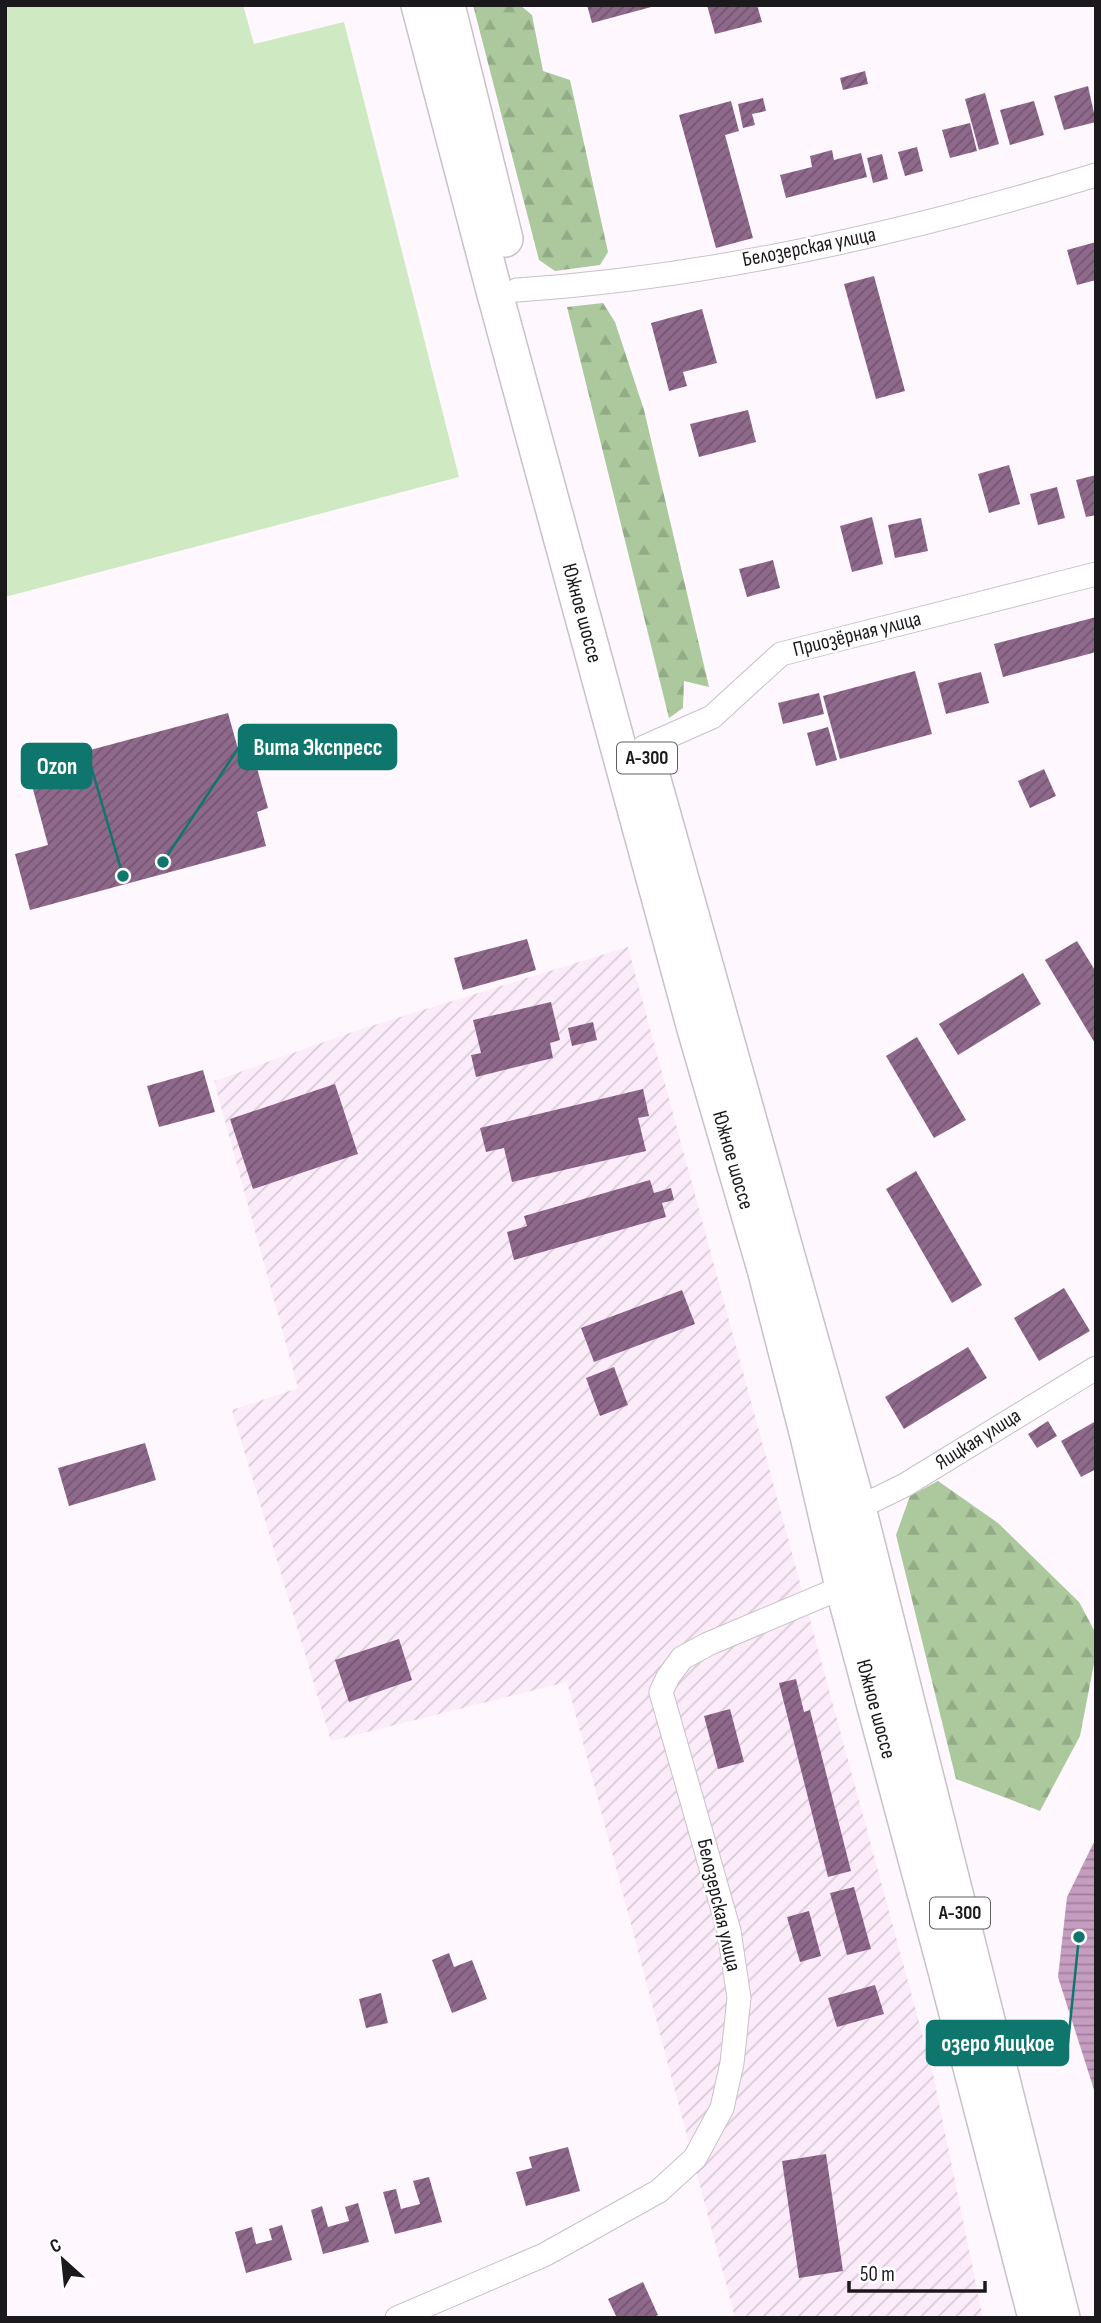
<svg xmlns="http://www.w3.org/2000/svg" width="1101" height="2323" font-family="'Sofia Sans Condensed',sans-serif">
<style>
.industrial{fill:url(#industrial-furrows)}
.grass{fill:#cfeac3}
.forest{fill:url(#forest-firs)}
.water{fill:url(#water-rules)}
.building{fill:url(#building-hatch)}
.lines{fill:none;stroke-linecap:round;stroke-linejoin:round}
.minor-casing{stroke:#c9c0c8;stroke-width:25}
.primary-casing{stroke:#c9c0c8;stroke-width:38}
.minor{stroke:#fff;stroke-width:23}
.primary{stroke:#fff;stroke-width:35}
.labels{text-anchor:middle;dominant-baseline:central;stroke-width:5;stroke-linejoin:round;paint-order:stroke}
.shield{fill:#fff;stroke:#605e60;stroke-width:2}
.shield-label{font-size:19px;font-weight:bold;fill:#1c191c}
.street-label{font-size:21px;fill:#1c191c;stroke:#fff}
.leader{fill:none;stroke:#0f766e;stroke-width:2.5}
.callout-dot{fill:#0f766e;stroke:#fff;stroke-width:2.5}
.callout{fill:#0f766e;stroke:#0f766e;stroke-width:2.5}
.callout-label{font-size:23px;text-anchor:middle;font-weight:bold;fill:#fff}
</style>
<defs>
<pattern id="industrial-furrows" width="10" height="10" patternUnits="userSpaceOnUse" patternTransform="scale(1.75)"><rect width="10" height="10" fill="#fcecfa"/><path d="M-1 1l2-2M0 10L10 0M9 11l2-2" fill="none" stroke="#d7cad6"/></pattern>
<pattern id="forest-firs" width="22" height="20" patternUnits="userSpaceOnUse" patternTransform="scale(1.75)"><rect width="22" height="20" fill="#abc99d"/><path d="M5 1l3.5 6h-7zM16 11l3.5 6h-7z" fill="#93ac87"/></pattern>
<pattern id="water-rules" width="6" height="5" patternUnits="userSpaceOnUse" patternTransform="scale(1.75)"><rect width="6" height="5" fill="#c59dc1"/><path d="M0 2.5h6" fill="none" stroke="#9f7f9c"/></pattern>
<pattern id="building-hatch" width="6" height="6" patternUnits="userSpaceOnUse" patternTransform="scale(1.75)"><rect width="6" height="6" fill="#8f698b"/><path d="M-1 1l2-2M0 6l6-6M5 7l2-2" fill="none" stroke="#745671"/></pattern>
</defs>
<rect width="100%" height="100%" fill="#fff7fe"/>
<polygon class="industrial" points="628,947 933,2074 983,2318 735,2318 567,1682 331,1741 232,1410 298,1388 214,1081 361,1029"/>
<polygon class="grass" points="5,5 243,5 254,44 344,22 459,477 5,597"/>
<g class="forest">
<polygon points="473,5 520,5 532,15 543,71 570,80 608,252 600,265 555,271 539,260"/>
<polygon points="603,303 615,322 644,410 709,687 684,681 683,708 669,718 567,307"/>
<polygon points="938,1481 998,1523 1079,1602 1096,1634 1096,1653 1080,1736 1040,1811 956,1779 896,1535 910,1496"/>
</g>
<polygon class="water" points="1096,1838 1096,2096 1058,1977 1067,1897"/>
<g class="building">
<polygon points="587,5 655,5 655,6 592,23"/>
<polygon points="707,5 757,5 762,22 715,34"/>
<polygon points="865,71 868,84 843,90 840,78"/>
<polygon points="1088,86 1096,122 1064,130 1054,96"/>
<polygon points="985,93 999,144 979,150 965,99"/>
<polygon points="763,98 766,111 752,114 755,125 743,128 738,104"/>
<polygon points="731,101 739,131 725,135 753,238 716,248 679,115"/>
<polygon points="1034,101 1044,135 1010,145 1000,110"/>
<polygon points="970,123 977,151 950,158 942,130"/>
<polygon points="917,147 923,171 905,176 898,152"/>
<polygon points="832,150 834,160 861,153 867,177 786,198 780,175 812,167 810,156"/>
<polygon points="882,154 888,179 873,183 867,158"/>
<polygon points="1096,242 1096,280 1077,285 1067,250"/>
<polygon points="874,276 905,391 876,399 844,284"/>
<polygon points="702,309 717,363 683,372 687,386 669,391 651,323"/>
<polygon points="748,410 756,442 699,457 690,424"/>
<polygon points="1009,465 1020,504 989,513 978,474"/>
<polygon points="1096,475 1096,515 1086,517 1076,480"/>
<polygon points="1057,487 1065,518 1038,525 1030,494"/>
<polygon points="872,517 883,564 852,572 840,526"/>
<polygon points="921,518 928,551 895,558 888,525"/>
<polygon points="773,560 780,588 747,597 739,569"/>
<polygon points="1096,617 1096,652 1003,677 994,644"/>
<polygon points="915,671 932,734 840,759 823,696"/>
<polygon points="981,672 989,703 946,714 938,683"/>
<polygon points="819,693 824,714 783,724 778,703"/>
<polygon points="228,713 238,749 251,746 268,808 257,812 266,846 30,910 15,854 48,845 27,767"/>
<polygon points="828,727 837,760 816,766 807,733"/>
<polygon points="1044,769 1056,796 1030,808 1018,781"/>
<polygon points="527,939 536,970 463,990 454,958"/>
<polygon points="1077,941 1096,972 1096,1045 1045,960"/>
<polygon points="1023,973 1041,1004 958,1055 939,1024"/>
<polygon points="551,1002 560,1040 550,1043 553,1058 476,1077 471,1055 481,1053 473,1020"/>
<polygon points="593,1022 597,1040 572,1046 568,1028"/>
<polygon points="917,1037 966,1120 934,1138 886,1056"/>
<polygon points="203,1070 215,1112 159,1127 147,1086"/>
<polygon points="335,1084 358,1154 253,1189 230,1119"/>
<polygon points="643,1089 649,1116 638,1118 646,1151 512,1182 504,1148 486,1152 480,1128"/>
<polygon points="916,1171 982,1285 952,1303 886,1189"/>
<polygon points="650,1180 654,1193 671,1188 674,1200 662,1203 666,1217 514,1260 507,1232 527,1226 524,1216"/>
<polygon points="1064,1288 1090,1331 1039,1361 1014,1318"/>
<polygon points="682,1290 695,1324 594,1362 581,1328"/>
<polygon points="968,1347 987,1378 904,1429 885,1397"/>
<polygon points="614,1367 628,1405 600,1416 586,1378"/>
<polygon points="1048,1421 1057,1436 1037,1448 1028,1434"/>
<polygon points="1096,1421 1096,1469 1081,1477 1061,1441"/>
<polygon points="145,1443 156,1480 69,1506 58,1468"/>
<polygon points="399,1639 412,1680 349,1702 335,1660"/>
<polygon points="796,1679 804,1712 810,1710 851,1871 828,1877 779,1683"/>
<polygon points="730,1709 744,1762 718,1769 704,1716"/>
<polygon points="854,1887 871,1949 847,1955 830,1893"/>
<polygon points="809,1911 821,1956 800,1962 787,1917"/>
<polygon points="449,1953 454,1967 472,1960 487,1999 452,2013 432,1960"/>
<polygon points="875,1985 884,2014 837,2027 828,1998"/>
<polygon points="381,1993 388,2023 366,2028 359,1999"/>
<polygon points="568,2147 580,2191 526,2206 516,2172 532,2168 529,2157"/>
<polygon points="826,2154 843,2271 799,2278 782,2161"/>
<polygon points="429,2177 442,2222 395,2234 383,2192 396,2189 401,2209 420,2204 413,2181"/>
<polygon points="358,2203 369,2242 323,2254 311,2210 322,2206 328,2227 349,2221 345,2207"/>
<polygon points="282,2225 292,2260 246,2273 235,2232 252,2227 256,2244 272,2240 269,2229"/>
<polygon points="643,2282 658,2315 651,2318 617,2318 608,2299"/>
</g>
<g class="lines">
<g class="minor-casing">
<g id="minor">
<path d="M517,290c197,-13 391,-58 579,-115"/>
<polyline points="644,747 712,717 781,654 1096,574"/>
<polyline points="858,1508 905,1485 1096,1368"/>
<polyline points="397,2318 544,2255 659,2191 695,2158 722,2108 732,2063 739,1998 729,1931 661,1692 668,1677 682,1658 708,1644 843,1587"/>
</g>
</g>
<g class="primary-casing">
<g id="primary">
<polyline points="419,5 492,283 695,1029 765,1269 808,1436 843,1587 944,1963 1036,2318"/>
<polyline points="447,5 505,239"/>
<polyline points="648,762 858,1508 1062,2318"/>
</g>
</g>
<use href="#minor" class="minor"/>
<use href="#primary" class="primary"/>
</g>
<g class="labels">
<g class="shield">
<rect x="617" y="742.5" width="60" height="31" rx="5"/>
<rect x="930" y="1897.5" width="60" height="31" rx="5"/>
</g>
<g class="shield-label">
<text x="647" y="758">А-300</text>
<text x="960" y="1913">А-300</text>
</g>
<g class="street-label">
<text transform="translate(809 247) rotate(-11)">Белозерская улица</text>
<text transform="translate(582 613) rotate(75)">Южное шоссе</text>
<text transform="translate(857 634) rotate(-14)">Приозёрная улица</text>
<text transform="translate(733 1160) rotate(74)">Южное шоссе</text>
<text transform="translate(978 1439) rotate(-32)">Яицкая улица</text>
<text transform="translate(876 1709) rotate(75)">Южное шоссе</text>
<text transform="translate(719 1905) rotate(77)">Белозерская улица</text>
</g>
</g>
<path class="leader" d="M163 862L239 747M123 876L91 766M1079 1937L1068 2043"/>
<g class="callout-dot">
<circle cx="163" cy="862" r="7"/>
<circle cx="123" cy="876" r="7"/>
<circle cx="1079" cy="1937" r="7"/>
</g>
<g class="callout">
<rect x="239" y="725" width="157" height="44" rx="7"/>
<rect x="22" y="744" width="69" height="44" rx="7"/>
<rect x="927" y="2021" width="141" height="44" rx="7"/>
</g>
<g class="callout-label">
<text x="318" y="755">Вита Экспресс</text>
<text x="57" y="774">Ozon</text>
<text x="998" y="2051">озеро Яицкое</text>
</g>
<rect width="1101" height="2323" fill="none" stroke="#1c191c" stroke-width="14"/>
<g transform="translate(63 2260) rotate(333)" stroke="#ffffff" stroke-width="5" paint-order="stroke">
<path d="M0-5L12 26L0 18L-12 26Z" fill="#1c191c"/>
<text y="-10" font-size="19" font-weight="bold" text-anchor="middle" fill="#1c191c">С</text>
</g>
<path d="M849 2281v10h136v-10" fill="none" stroke="#1c191c" stroke-width="3.5"/>
<text x="860" y="2281" font-size="21" fill="#1c191c" stroke="#ffffff" stroke-width="5" paint-order="stroke">50 m</text>
</svg>
